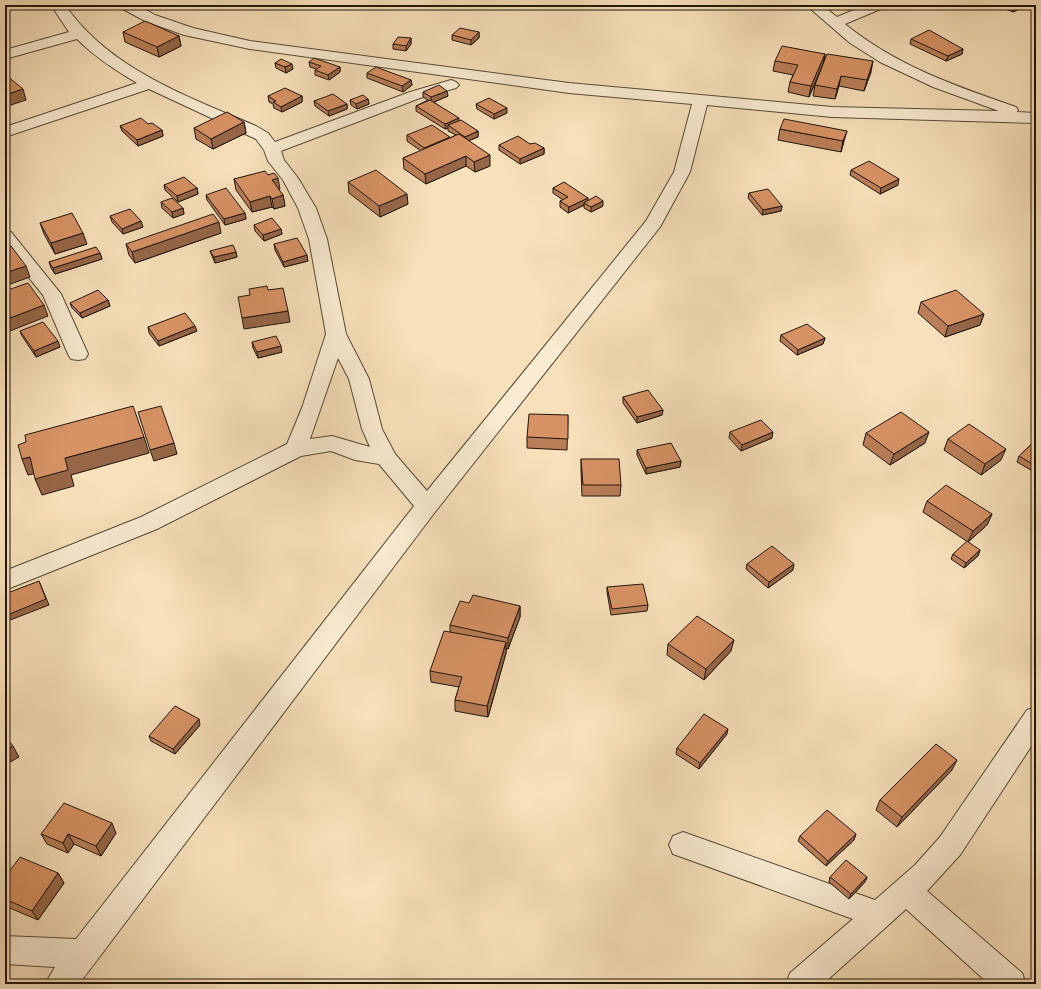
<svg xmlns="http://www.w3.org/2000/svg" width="1041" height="989" font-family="'IM FELL English',serif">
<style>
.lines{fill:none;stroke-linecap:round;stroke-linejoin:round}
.minor-casing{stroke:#564838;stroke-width:2}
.minor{fill:#faebd2;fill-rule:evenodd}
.wall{fill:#b97e57;stroke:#20150c}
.shaded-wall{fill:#966647;stroke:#20150c}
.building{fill:#d79265;stroke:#20150c}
</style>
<rect width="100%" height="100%" fill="#f7e0ba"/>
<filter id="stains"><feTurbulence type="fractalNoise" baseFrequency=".005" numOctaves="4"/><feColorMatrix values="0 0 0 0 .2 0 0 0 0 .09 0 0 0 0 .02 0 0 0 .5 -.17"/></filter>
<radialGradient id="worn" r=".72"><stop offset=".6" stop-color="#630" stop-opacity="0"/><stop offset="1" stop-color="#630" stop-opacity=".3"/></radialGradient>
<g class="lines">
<g class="minor-casing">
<g id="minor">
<path d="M51,5h14c44,64 122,91 191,121l12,7 7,9 135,-50 41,-12 5,2 3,3 -3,3 -36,10 -139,53 3,9 14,18 18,30 11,31 19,95 23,45 13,50 13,25 32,37 219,-270 28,-49 18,-68 -123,-11 -319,-44 -66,-14 -39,-14 -24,-13 -2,-3h18l18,10 38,13 57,13 319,42 263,24 167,4 -66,-24 -53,-25 -30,-19 -44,-38h16l15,12 29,-12h19l-2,3 -38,16c50,41 110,62 171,83l2,3 -1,2 19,1v10l-204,-6 -125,-12 -17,67 -30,55 -225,285 -356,472h-34l10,-17 -50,-3v-28l71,3 338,-433 -35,-42 -24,-4 -24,-9 -30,5 -144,73 -152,61v-19l136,-54 146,-73 15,-36 24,-74 -17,-95 -11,-31 -15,-28 -15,-19 -4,-11 -8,-11 -107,-50 -144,48v-10l132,-44c-22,-13 -42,-26 -60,-44l-72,20v-9l64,-18zM338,358l11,21 13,50 8,18 -38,-11 -22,3z"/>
<polygon points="5,231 11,232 61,294 88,354 85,359 78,360 71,359 68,354 43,295 5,248"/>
<polygon points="1036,707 1036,739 960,855 927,891 1022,973 1026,984 989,984 906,909 823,984 786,984 790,973 853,919 673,854 669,845 673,836 683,832 875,900 915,865 940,837 1027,710"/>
</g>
</g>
<use href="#minor" class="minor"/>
</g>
<g class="wall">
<polygon points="996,5 1028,5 1013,12"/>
<polygon points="123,32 179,36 181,46 159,57 125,42"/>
<polygon points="479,32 479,38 471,45 452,40 452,35"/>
<polygon points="411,38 411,44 406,51 393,49 393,44"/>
<polygon points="911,39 963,49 962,54 946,61 910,44"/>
<polygon points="825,54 824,64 871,72 864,91 839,86 835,99 813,96 815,85 823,66 809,97 788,92 790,82 793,75 773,71 775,61"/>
<polygon points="309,62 340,67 340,72 329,80 315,75 315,70 316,69 310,67"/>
<polygon points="275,63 293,69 286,73 276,68"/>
<polygon points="367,73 411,80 412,85 403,92 367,78"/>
<polygon points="423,92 448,96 434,102 459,121 478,131 478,137 468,141 490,166 475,172 466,166 426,184 404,169 403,158 421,151 407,141 407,135 450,138 456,135 448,131 448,128 445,129 416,111 416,106 428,100 423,97"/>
<polygon points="268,96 302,96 302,102 282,112 274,108 273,104 269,102"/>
<polygon points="368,99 369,104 357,109 351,105 350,100"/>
<polygon points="314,101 347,104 347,109 329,116 315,106"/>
<polygon points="476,104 507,113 494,119 477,109"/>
<polygon points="244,122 246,133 213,149 196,139 194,128"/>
<polygon points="148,124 162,130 163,136 138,146 122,131 120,126"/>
<polygon points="780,129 844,141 841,152 778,140"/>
<polygon points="530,144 544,148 544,154 520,164 499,150 499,145"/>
<polygon points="851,170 898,185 880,194 850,175"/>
<polygon points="268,175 280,189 279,190 283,195 285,206 274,209 272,207 252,212 236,190 234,179"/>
<polygon points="348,182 408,204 380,217 349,193"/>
<polygon points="164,185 197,188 198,194 178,202 165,190"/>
<polygon points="553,188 588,198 588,201 603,206 591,212 584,208 584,205 568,213 560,207 560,201 563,200 553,193"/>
<polygon points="749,193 782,206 781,211 762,215 748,198"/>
<polygon points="206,195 245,213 246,219 225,225 207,200"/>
<polygon points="161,202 183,208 184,214 173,218 162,208"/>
<polygon points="110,216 143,227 123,234 112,222"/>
<polygon points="40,223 87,244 55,254 44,234"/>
<polygon points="254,225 281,229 282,234 264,241 255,231"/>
<polygon points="221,233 135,263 129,255 126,244"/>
<polygon points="274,244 308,261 284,267 275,250"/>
<polygon points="210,251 236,252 237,257 215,263 212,256"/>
<polygon points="100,253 102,259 55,274 51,268 49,262"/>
<polygon points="108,300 110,306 82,318 72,308 70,303"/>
<polygon points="921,302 984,314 980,325 945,337 918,313"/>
<polygon points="148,327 197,331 159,346 149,333"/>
<polygon points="20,331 60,347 36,357 22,336"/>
<polygon points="781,335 825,338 823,344 797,355 780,341"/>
<polygon points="252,342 282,352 258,358 253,348"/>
<polygon points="623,397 663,410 662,415 637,423 623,403"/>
<polygon points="568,415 567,450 527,448 527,437"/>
<polygon points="730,432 772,438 741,451 729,438"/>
<polygon points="866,433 925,443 890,465 863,445"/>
<polygon points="948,439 1001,460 981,475 944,450"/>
<polygon points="1036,440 1036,473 1017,462 1019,456"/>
<polygon points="637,450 681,461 680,467 646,474 637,455"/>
<polygon points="581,459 621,485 620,496 582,496 581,470"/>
<polygon points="927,501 992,514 987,525 968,542 923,512"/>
<polygon points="980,550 978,556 964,568 951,559 953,554"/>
<polygon points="747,564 793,570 768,588 746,569"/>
<polygon points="607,587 648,605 647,611 611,615 607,592"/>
<polygon points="469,603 520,606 520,617 508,649 506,649 506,653 488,717 455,711 455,700 459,687 431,682 430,671 450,632 450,625"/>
<polygon points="668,644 731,651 704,680 667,655"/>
<polygon points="200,725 175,754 151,741 149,736"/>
<polygon points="727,734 699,769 676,754 677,748"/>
<polygon points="952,770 897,827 876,810 880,800"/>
<polygon points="116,833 101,856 74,844 68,853 47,844 41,834"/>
<polygon points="856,834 854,840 826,866 798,841 800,836"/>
<polygon points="58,873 64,883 38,920 5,906 5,877"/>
<polygon points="830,877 867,877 865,882 849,899 829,882"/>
</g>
<g class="shaded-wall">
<polygon points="1019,5 1028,5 1013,12 1014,7"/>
<polygon points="479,32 479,38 471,45 471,40"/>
<polygon points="179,36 181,46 159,57 157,47"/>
<polygon points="411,38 411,44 406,51 406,46"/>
<polygon points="963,49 962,54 946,61 948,56"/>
<polygon points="825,54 823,64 809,97 811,86"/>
<polygon points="873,61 871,72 864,91 867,80"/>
<polygon points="292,64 293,69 286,73 285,67"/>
<polygon points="340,67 340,72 329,80 328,75"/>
<polygon points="841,76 839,86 835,99 837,89"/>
<polygon points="411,80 412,85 403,92 402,86"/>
<polygon points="23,89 26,100 5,107 5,95"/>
<polygon points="447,91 448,96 432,103 431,97"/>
<polygon points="302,96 302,102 282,112 281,107"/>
<polygon points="368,99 369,104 357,109 356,104"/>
<polygon points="347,104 347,109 329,116 328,111"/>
<polygon points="507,108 507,113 494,119 494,114"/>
<polygon points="459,118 459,123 448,125 448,128 445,129 445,124"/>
<polygon points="244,122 246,133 213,149 211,139"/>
<polygon points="162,130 163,136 138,146 137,140"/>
<polygon points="478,131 478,137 465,142 465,137"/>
<polygon points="847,131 844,141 841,152 843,141"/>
<polygon points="450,137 450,143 425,153 424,148"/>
<polygon points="544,148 544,154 520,164 520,159"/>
<polygon points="490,155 490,166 475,172 474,162"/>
<polygon points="466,156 466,166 426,184 425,174"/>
<polygon points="278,178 280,189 274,191 272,180"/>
<polygon points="899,179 898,185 880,194 881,188"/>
<polygon points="197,188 198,194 178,202 177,196"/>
<polygon points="407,194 408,204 380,217 379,206"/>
<polygon points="283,195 285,206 274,209 272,199"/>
<polygon points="270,196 272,207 252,212 250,202"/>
<polygon points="588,198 587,204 584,203 584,205 568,213 569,207"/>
<polygon points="603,201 603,206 591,212 591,207"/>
<polygon points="782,206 781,211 762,215 763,210"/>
<polygon points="183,208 184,214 173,218 172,212"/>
<polygon points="245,213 246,219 225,225 224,219"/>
<polygon points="141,221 143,227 123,234 122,229"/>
<polygon points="219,222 221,233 135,263 132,252"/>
<polygon points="281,229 282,234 264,241 263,235"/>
<polygon points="83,233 87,244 55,254 51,243"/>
<polygon points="236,252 237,257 215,263 214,257"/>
<polygon points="100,253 102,259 55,274 53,268"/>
<polygon points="307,255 308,261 284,267 283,262"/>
<polygon points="26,266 30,277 5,286 5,273"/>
<polygon points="108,300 110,306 82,318 80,313"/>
<polygon points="44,305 48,316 5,333 5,320"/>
<polygon points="288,311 290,322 244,329 242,318"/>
<polygon points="984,314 980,325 945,337 948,326"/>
<polygon points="195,326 197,331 159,346 158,341"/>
<polygon points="825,338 823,344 797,355 798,350"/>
<polygon points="58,341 60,347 36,357 34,351"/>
<polygon points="281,346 282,352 258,358 257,352"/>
<polygon points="663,410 662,415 637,423 637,417"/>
<polygon points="773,432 772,438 741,451 742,445"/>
<polygon points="929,432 925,443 890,465 894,454"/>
<polygon points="144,437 149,453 71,475 74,486 42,495 35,479 65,458"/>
<polygon points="174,443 177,454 154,461 150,450"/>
<polygon points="1006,449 1001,460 981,475 985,464"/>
<polygon points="30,457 37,473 28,475 22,459"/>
<polygon points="681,461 680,467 646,474 646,468"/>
<polygon points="992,514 987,525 968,542 973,531"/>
<polygon points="980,550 978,556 964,568 966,563"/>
<polygon points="794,564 793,570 768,588 769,582"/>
<polygon points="39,581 49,605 5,622 5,616"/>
<polygon points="520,606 520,617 508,649 508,638"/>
<polygon points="734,640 731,651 704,680 706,669"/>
<polygon points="506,642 506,653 488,717 487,706"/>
<polygon points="199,719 200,725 175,754 173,749"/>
<polygon points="728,729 727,734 699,769 700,763"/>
<polygon points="13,746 19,757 5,765 5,751"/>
<polygon points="957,760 952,770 897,827 902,817"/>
<polygon points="112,823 116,833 101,856 96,846"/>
<polygon points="68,834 74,844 68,853 63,843"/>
<polygon points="856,834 854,840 826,866 828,861"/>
<polygon points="58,873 64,883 38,920 32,911"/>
<polygon points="867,877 865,882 849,899 851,894"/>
</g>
<g class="building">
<polygon points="1009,5 1019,5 1014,7"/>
<polygon points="145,21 179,36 157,47 123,32"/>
<polygon points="460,28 479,32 471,40 452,35"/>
<polygon points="929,30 963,49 948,56 911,39"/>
<polygon points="398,37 411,38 406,46 393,44"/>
<polygon points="782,46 825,54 811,86 790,82 798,65 775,61"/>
<polygon points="827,54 873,61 867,80 841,76 837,89 815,85"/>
<polygon points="314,58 340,67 328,75 315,70 321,66 309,62"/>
<polygon points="281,59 292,64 285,67 275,63"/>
<polygon points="376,67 411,80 402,86 367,73"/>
<polygon points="7,76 23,89 5,95 5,77"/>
<polygon points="439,85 447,91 431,97 423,92"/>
<polygon points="285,88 302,96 281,107 273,102 276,101 268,96"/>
<polygon points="333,94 347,104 328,111 314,101"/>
<polygon points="363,95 368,99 356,104 350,100"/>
<polygon points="489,98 507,108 494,114 476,104"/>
<polygon points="430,100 459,118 445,124 416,106"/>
<polygon points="227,112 244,122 211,139 194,128"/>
<polygon points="141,118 148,124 152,123 162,130 137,140 120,126"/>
<polygon points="784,119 847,131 843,141 780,129"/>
<polygon points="461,120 478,131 465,137 448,125"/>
<polygon points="432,125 450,137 424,148 407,135"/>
<polygon points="459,134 490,155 474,162 466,156 425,174 403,158"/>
<polygon points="518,136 530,144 535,143 544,148 520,159 499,145"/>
<polygon points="869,161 899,179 881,188 851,170"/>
<polygon points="376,170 407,194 379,206 348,182"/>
<polygon points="265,171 268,175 274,173 278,178 272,180 283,195 272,199 270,196 250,202 234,179"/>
<polygon points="184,177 197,188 177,196 164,185"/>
<polygon points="564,182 588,198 569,207 560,201 568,197 553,188"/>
<polygon points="226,188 245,213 224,219 206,195"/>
<polygon points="768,189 782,206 763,210 749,193"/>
<polygon points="596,196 603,201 591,207 584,203"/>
<polygon points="172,198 183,208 172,212 161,202"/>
<polygon points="130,209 141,221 122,229 110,216"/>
<polygon points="72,213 83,233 51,243 40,223"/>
<polygon points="213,214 219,222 132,252 126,244"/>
<polygon points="272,218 281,229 263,235 254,225"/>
<polygon points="297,238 307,255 283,262 274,244"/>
<polygon points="233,245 236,252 214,257 210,251"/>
<polygon points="11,246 26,266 5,273 5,248"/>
<polygon points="96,247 100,253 53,268 49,262"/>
<polygon points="28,283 44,305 5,320 5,291"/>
<polygon points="267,286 268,290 283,288 288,311 242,318 238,297 250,295 249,289"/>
<polygon points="98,290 108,300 80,313 70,303"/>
<polygon points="956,290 984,314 948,326 921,302"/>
<polygon points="185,313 195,326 158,341 148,327"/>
<polygon points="43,322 58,341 34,351 20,331"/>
<polygon points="807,324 825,338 798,350 781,335"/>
<polygon points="276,336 281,346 257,352 252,342"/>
<polygon points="648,390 663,410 637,417 623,397"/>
<polygon points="133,406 144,437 65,458 68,470 35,479 30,457 22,459 18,445 26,442 25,435"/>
<polygon points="161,406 174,443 150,450 138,412"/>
<polygon points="901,412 929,432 894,454 866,433"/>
<polygon points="529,414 568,415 568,439 527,437"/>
<polygon points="761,420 773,432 742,445 730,432"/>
<polygon points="969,424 1006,449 985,464 948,439"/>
<polygon points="1036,440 1036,466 1019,456"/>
<polygon points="671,443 681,461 646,468 637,450"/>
<polygon points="581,459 619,459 621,485 583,485"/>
<polygon points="946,485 992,514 973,531 927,501"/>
<polygon points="967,541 980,550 966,563 953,554"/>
<polygon points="772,546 794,564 769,582 747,564"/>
<polygon points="39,581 46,599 5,616 5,594"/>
<polygon points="643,584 648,605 612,609 607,587"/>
<polygon points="473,595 520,606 508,638 450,625 460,601 469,603"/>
<polygon points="697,616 734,640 706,669 668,644"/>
<polygon points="444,631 506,642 487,706 455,700 462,677 430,671"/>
<polygon points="175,706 199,719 173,749 149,736"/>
<polygon points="704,714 728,729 700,763 677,748"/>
<polygon points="5,736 13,746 5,751"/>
<polygon points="936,744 957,760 902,817 880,800"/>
<polygon points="64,803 112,823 96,846 68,834 63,843 41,834"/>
<polygon points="827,810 856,834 828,861 800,836"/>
<polygon points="20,857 58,873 32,911 5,899 5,877"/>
<polygon points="846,860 867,877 851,894 830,877"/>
</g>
<rect width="1041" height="989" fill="none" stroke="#f7e0ba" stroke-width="20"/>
<rect x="6" y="6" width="1029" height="977" fill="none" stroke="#20150c" stroke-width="2"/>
<rect x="10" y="10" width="1021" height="969" fill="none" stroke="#20150c"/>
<rect width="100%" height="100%" filter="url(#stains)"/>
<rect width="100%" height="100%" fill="url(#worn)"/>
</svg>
